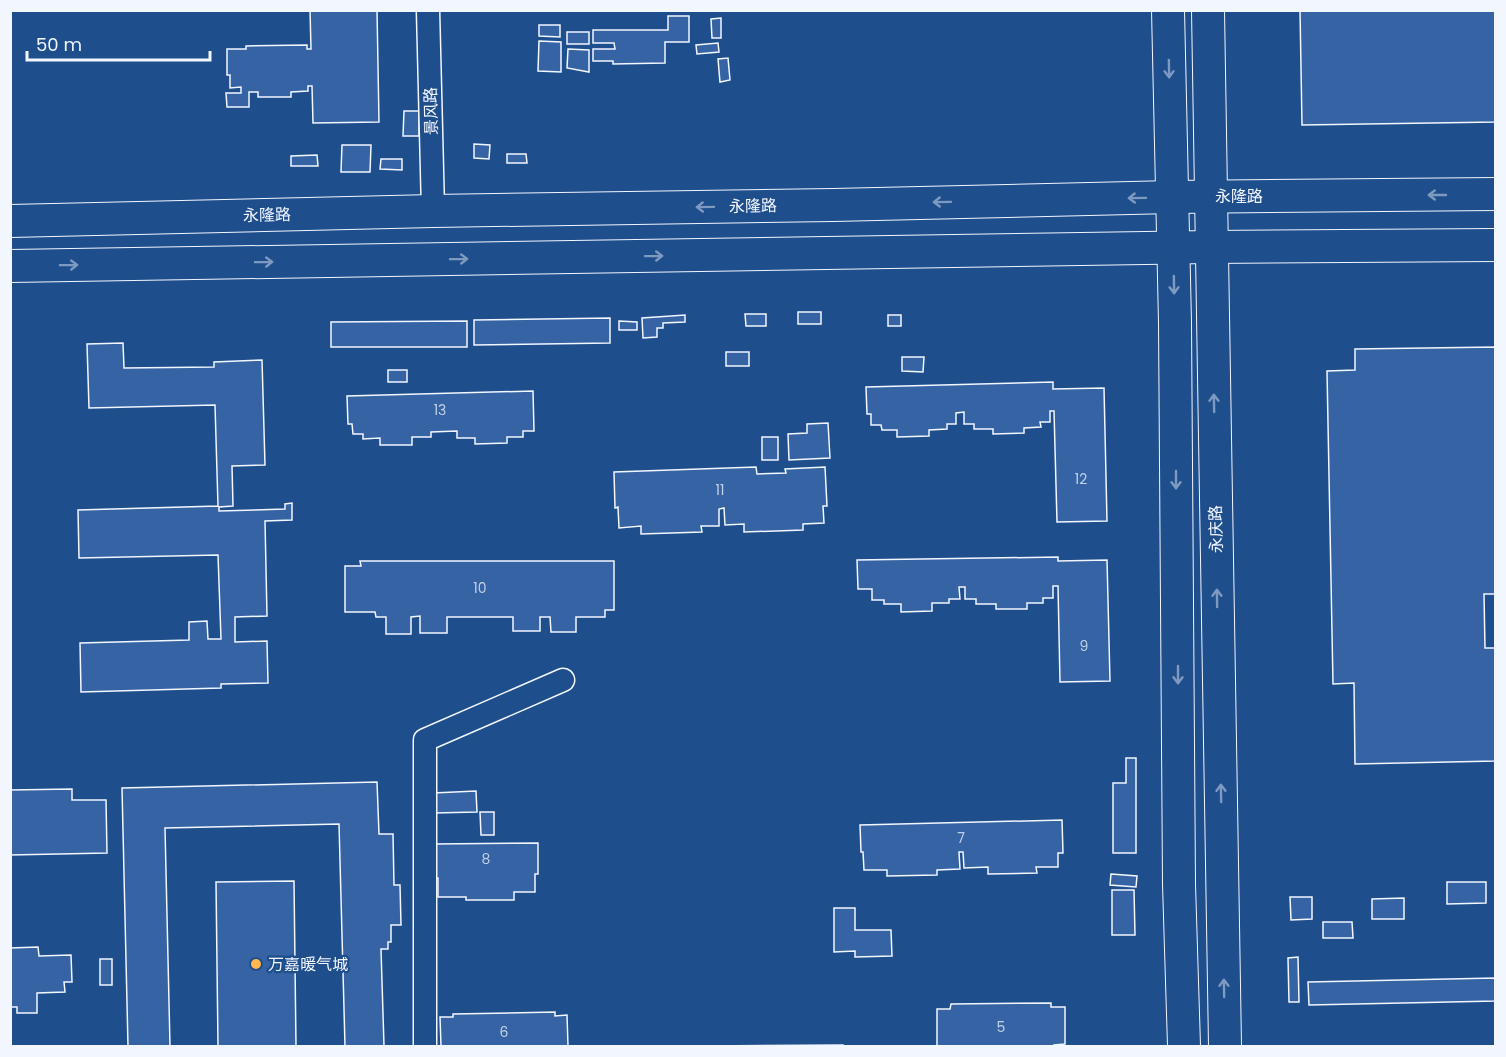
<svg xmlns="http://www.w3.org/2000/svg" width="1506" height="1057" font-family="Poppins,'Noto Sans SC',sans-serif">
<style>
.building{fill:#3563a3;stroke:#f2f6ff;stroke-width:1.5}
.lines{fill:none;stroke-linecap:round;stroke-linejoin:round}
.street-casing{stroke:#f2f6ff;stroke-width:25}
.secondary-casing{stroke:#f2f6ff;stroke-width:34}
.street{stroke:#1f4e8c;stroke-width:22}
.secondary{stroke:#1f4e8c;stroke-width:32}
.oneway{stroke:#7e9ac0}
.poi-dot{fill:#ffb74d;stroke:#1f4e8c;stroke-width:2}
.labels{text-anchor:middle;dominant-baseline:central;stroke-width:4.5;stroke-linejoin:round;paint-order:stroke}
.number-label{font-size:14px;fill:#c3d1e8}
.street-label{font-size:16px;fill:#f2f6ff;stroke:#1f4e8c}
.poi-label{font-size:16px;fill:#f2f6ff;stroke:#1f4e8c;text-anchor:start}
</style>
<rect width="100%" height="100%" fill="#1f4e8c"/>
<g class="building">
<polygon points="310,10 377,10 379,122 313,123 312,86 308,86 308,91 291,92 291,97 258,97 258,92 249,92 249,107 227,107 226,93 241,93 241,87 230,88 230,75 227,75 227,49 246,49 246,46 307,45 307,49 311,49"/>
<polygon points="1300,10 1496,10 1496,122 1302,125"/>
<polygon points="668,16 689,16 689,42 665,42 665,63 613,64 613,61 593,61 593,49 615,49 614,43 593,43 593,30 668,30"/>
<polygon points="721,18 721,38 712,38 711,19"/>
<polygon points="539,25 560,25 560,37 539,36"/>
<rect x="567" y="32" width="22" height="12"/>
<polygon points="539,41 561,42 561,72 538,71"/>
<polygon points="718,43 719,52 697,54 696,45"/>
<polygon points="568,49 589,50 589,72 567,68"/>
<polygon points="728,58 730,80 720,82 718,59"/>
<polygon points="404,111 419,111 419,136 403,136"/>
<polygon points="474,144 490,145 489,159 474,158"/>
<polygon points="342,145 371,145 370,172 341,172"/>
<polygon points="507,154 526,154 527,163 507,163"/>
<polygon points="317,155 318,166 291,166 291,156"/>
<polygon points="381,159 402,159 402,170 380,169"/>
<rect x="798" y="312" width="23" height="12"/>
<polygon points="745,314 766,314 766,326 746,326"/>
<polygon points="685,315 685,322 663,323 663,328 657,328 657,337 643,338 642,318"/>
<rect x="888" y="315" width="13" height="11"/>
<polygon points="610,318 610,343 474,345 474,320"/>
<polygon points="467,321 467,347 331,347 331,322"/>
<polygon points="619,321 637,322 637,330 619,330"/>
<polygon points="123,343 124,368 214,367 214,362 262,360 265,465 232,466 233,506 219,507 219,511 285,509 285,504 292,503 292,520 265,521 267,616 235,617 235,642 267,641 268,683 221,684 221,688 81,692 80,643 189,640 189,622 207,621 208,639 221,639 218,555 79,558 78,510 218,506 215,405 89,408 87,344"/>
<polygon points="1496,347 1496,594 1484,594 1485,648 1496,648 1496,761 1355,764 1354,683 1333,684 1327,371 1355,370 1355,349"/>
<rect x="726" y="352" width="23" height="14"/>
<polygon points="902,357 924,357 923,372 902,371"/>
<rect x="388" y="370" width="19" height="12"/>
<polygon points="1053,382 1053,389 1104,388 1107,521 1057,522 1054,411 1050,411 1050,422 1040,422 1041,427 1024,428 1024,433 993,434 993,429 974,429 974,424 964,424 964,412 956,413 956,424 947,424 947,429 929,430 929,436 897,437 897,430 882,430 881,425 871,425 871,414 867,414 866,387"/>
<polygon points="533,391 534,431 523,431 523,437 507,437 507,443 475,444 475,438 457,438 457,431 431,432 431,437 412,437 412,445 380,445 380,438 363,439 363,434 353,434 352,424 348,424 347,396"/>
<polygon points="828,423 830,458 789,460 788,434 807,433 807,424"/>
<rect x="762" y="437" width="16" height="23"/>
<polygon points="756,467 757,474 786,473 785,469 825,467 827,506 823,506 824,523 803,524 803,530 744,532 744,524 725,525 724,508 719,509 719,526 701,526 702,532 641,534 641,526 619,528 618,507 615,508 614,472"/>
<polygon points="1058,557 1058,561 1107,560 1110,681 1060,682 1058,586 1053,586 1053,598 1043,598 1043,603 1027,603 1027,609 996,609 996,604 976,604 976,599 965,599 965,587 959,587 960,599 949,599 949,603 932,603 932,611 901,612 901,604 884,604 884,600 872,600 872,589 858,589 857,560"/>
<polygon points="360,561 614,561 614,610 605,610 605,617 576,617 576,632 551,632 550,617 540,617 540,631 513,631 513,617 447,617 447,633 420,633 420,616 411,617 411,634 386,634 386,617 376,617 375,612 345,612 345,566 361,566"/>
<polygon points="1126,758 1136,758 1136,853 1113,853 1113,783 1126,783"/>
<polygon points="377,782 379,834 393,834 394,885 400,885 401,925 391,925 391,942 388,942 388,949 381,949 384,1046 345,1046 339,824 165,828 170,1046 128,1046 122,788"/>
<polygon points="72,789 72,800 106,800 107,853 10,855 10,790"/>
<polygon points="476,791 477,812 434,813 433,793"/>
<polygon points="480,812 494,812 494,835 481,835"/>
<polygon points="1062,820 1063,853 1058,853 1058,867 1036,867 1037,873 988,874 988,867 964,868 963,852 959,852 960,869 937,870 937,875 887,876 887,870 864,870 863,852 861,852 860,825"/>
<polygon points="538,843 538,874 535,874 535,892 514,892 514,900 466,900 466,897 438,897 438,878 434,877 434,844"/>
<polygon points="1111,874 1137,876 1136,887 1110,885"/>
<polygon points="294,881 296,1046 218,1046 216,882"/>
<polygon points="1447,882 1486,882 1486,903 1447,904"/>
<polygon points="1112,890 1134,890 1135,935 1112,935"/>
<polygon points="1290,897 1312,897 1312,919 1291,920"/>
<polygon points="1404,898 1404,919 1372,919 1372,899"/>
<polygon points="834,908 855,908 855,930 891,930 892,956 855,957 855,951 834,952"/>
<polygon points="1323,922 1352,922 1353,938 1323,938"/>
<polygon points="38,947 39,956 71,955 72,982 64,982 65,992 37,993 37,1013 17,1013 17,1007 10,1007 10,948"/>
<polygon points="1298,957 1299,1002 1289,1002 1288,958"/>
<rect x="100" y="959" width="12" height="26"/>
<polygon points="1495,978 1496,1001 1309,1005 1308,982"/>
<polygon points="1051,1003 1051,1007 1065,1007 1065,1044 1054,1045 1054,1046 937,1046 937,1009 950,1009 951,1004"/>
<polygon points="555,1012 555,1016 567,1015 568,1046 441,1046 440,1017 453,1017 453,1014"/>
<polygon points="843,1045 843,1046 705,1046"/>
</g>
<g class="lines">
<g class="street-casing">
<g id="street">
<polyline points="428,10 433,211"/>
<polyline points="425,1046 425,740 563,680"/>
</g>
</g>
<g class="secondary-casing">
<g id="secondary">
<polyline points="1168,10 1175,323 1179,884 1184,1046"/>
<polyline points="1208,10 1225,1046"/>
<polyline points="10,221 433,211 833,205 1172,197 1496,194"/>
<polyline points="10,266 1210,247 1496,245"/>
</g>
</g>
<use href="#street" class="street"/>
<use href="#secondary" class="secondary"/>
</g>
<defs><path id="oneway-shaft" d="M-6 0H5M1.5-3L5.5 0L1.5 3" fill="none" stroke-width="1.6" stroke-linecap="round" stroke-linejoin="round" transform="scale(1.5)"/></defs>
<g class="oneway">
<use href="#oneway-shaft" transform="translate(1169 69) rotate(89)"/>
<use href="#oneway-shaft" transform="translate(1437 195) rotate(180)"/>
<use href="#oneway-shaft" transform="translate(1137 198) rotate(179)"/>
<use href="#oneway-shaft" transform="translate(942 202) rotate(179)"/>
<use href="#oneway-shaft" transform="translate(705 207) rotate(179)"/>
<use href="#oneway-shaft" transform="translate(654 256) rotate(-1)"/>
<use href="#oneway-shaft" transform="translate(459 259) rotate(-1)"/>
<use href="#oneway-shaft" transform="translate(264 262) rotate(-1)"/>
<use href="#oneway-shaft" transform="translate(69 265) rotate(-1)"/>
<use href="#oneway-shaft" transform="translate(1174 285) rotate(89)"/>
<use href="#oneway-shaft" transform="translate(1214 403) rotate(-91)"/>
<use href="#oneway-shaft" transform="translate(1176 480) rotate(90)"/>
<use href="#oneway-shaft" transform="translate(1217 598) rotate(-91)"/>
<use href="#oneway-shaft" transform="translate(1178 675) rotate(90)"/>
<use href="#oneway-shaft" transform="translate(1221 793) rotate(-91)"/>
<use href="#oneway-shaft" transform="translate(1224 988) rotate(-91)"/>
</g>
<circle class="poi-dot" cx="256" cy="964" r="6"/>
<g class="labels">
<g class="number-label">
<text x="440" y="410">13</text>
<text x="1081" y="479">12</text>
<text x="720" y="490">11</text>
<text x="480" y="588">10</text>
<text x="1084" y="646">9</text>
<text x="961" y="838">7</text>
<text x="486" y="859">8</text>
<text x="1001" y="1027">5</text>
<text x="504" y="1032">6</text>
</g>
<g class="street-label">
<text transform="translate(431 111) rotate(-91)">景风路</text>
<text x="1239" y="196">永隆路</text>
<text transform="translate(753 206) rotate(-1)">永隆路</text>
<text transform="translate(267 215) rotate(-1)">永隆路</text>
<text transform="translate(1216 529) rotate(-91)">永庆路</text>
</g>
<g class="poi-label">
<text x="268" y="964">万嘉暖气城</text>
</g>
</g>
<rect width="1506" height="1057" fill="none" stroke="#f2f6ff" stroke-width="24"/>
<path d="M27 51v9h183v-9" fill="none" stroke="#f2f6ff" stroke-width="3"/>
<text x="36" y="51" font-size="18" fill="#f2f6ff" stroke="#1f4e8c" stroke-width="4.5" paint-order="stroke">50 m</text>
</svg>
